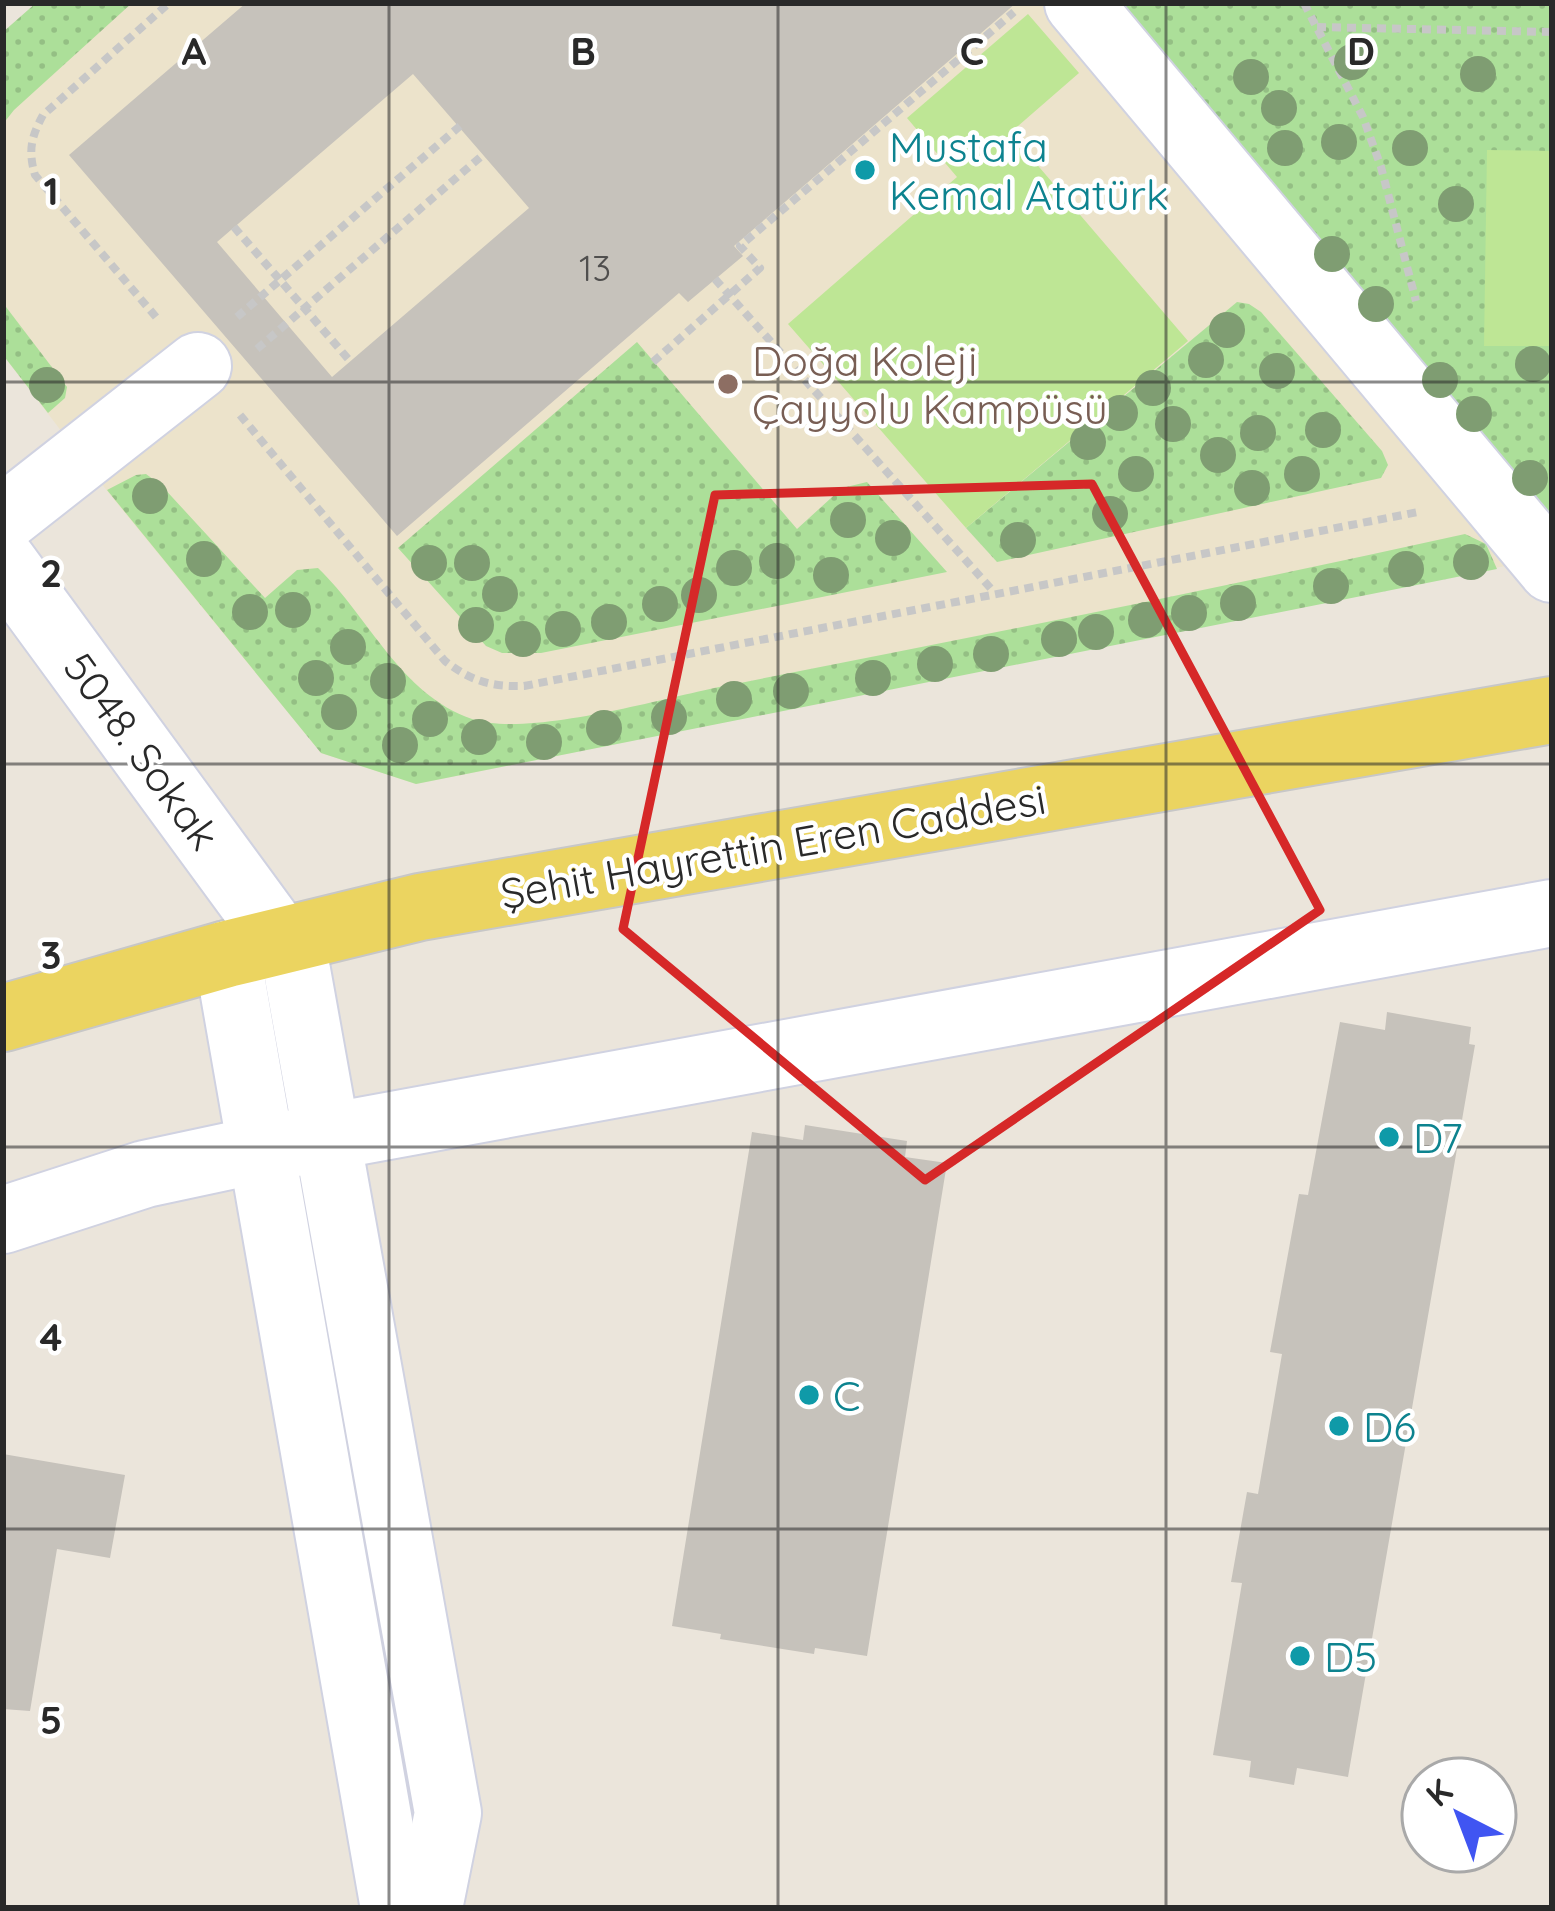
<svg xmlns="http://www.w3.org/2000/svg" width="1555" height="1911" font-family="Quicksand,sans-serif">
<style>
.education{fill:#ece3cb}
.green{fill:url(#green-dots)}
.pitch{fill:#bee695}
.building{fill:#c6c2bb;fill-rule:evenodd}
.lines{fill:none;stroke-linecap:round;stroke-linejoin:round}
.minor-casing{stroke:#d0d2e1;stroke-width:70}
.major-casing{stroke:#c7c7c7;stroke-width:70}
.path{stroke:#c7c7c7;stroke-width:8;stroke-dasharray:9 6;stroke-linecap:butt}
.minor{stroke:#fff;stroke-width:66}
.major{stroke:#ebd460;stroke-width:66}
.tree{fill:#7f9d72}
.marked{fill:none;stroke:#d62828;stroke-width:9;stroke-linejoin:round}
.grid{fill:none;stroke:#292929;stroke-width:3;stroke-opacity:0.55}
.culture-dot{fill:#0f9aa8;stroke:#fff;stroke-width:4.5}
.education-dot{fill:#8d6e63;stroke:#fff;stroke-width:4.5}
.labels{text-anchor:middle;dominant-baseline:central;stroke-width:9;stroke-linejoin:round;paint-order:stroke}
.number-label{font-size:36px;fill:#504f4e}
.culture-label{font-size:42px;fill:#0d838f;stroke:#fff;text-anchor:start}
.education-label{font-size:42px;fill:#785e54;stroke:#fff;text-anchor:start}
.street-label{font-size:42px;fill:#292929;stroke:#fff}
.grid-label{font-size:39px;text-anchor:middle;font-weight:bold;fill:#292929;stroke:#fff;stroke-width:9;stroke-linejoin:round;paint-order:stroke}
</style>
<defs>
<pattern id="green-dots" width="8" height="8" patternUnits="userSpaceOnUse" patternTransform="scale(3)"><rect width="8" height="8" fill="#acdf99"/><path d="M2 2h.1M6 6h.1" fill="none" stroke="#94bf84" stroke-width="1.8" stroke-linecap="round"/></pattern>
</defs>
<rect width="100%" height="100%" fill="#ebe5db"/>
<polygon class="education" points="36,3 1109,3 1515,564 416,784 321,753 111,496 3,355 3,32"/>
<g class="green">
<polygon points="36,3 132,3 14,110 3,124 3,32"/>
<polygon points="1095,3 1552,3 1552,528"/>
<polygon points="1237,302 1249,304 1261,312 1382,451 1388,465 1381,478 997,562 966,528"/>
<polygon points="3,303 67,387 65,398 48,413 3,355"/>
<polygon points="637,342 797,529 842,488 867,482 947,572 541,653 502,653 486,646 398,548"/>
<path d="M146,474l15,11 104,113 32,-28 21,-2c52,50 82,126 154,151 56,19 191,-21 252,-33 247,-48 495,-98 741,-152l21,10 11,25 -1081,215 -95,-31 -214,-263 29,-15z"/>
</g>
<g class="pitch">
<polygon points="1028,14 1079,73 1010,133 1188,341 966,528 788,324 957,177 907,118"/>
<polygon points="1487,150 1552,151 1552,346 1484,346"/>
</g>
<g class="building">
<path d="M246,3h770l-282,243 9,10 -55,46 -9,-9 -282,243 -328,-381zM413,74l116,134 -197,169 -115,-135z"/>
<polygon points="1387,1012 1471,1027 1469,1044 1475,1045 1348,1777 1297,1768 1294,1785 1249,1777 1251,1761 1213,1755 1242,1583 1231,1582 1247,1492 1258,1494 1282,1354 1270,1352 1299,1194 1308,1195 1340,1022 1385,1030"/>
<polygon points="805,1125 907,1141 905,1157 947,1163 867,1656 815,1648 814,1654 720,1639 721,1634 672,1626 752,1132 803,1140"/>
<polygon points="3,1454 125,1475 110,1558 57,1549 30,1711 3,1709"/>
</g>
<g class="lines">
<g class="minor-casing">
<g id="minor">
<polyline points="1078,3 1552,569"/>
<polyline points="3,519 198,366"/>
<polyline points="3,562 280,940"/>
<polyline points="291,937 448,1813 429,1908"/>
<polyline points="227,954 394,1908"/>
<polyline points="3,1220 145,1174 262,1149 1552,913"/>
</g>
</g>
<g class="major-casing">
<polyline id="major" points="3,1018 227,954 420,907 1552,710"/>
</g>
<g class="path">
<polyline points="1304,3 1363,117 1381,167 1416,301"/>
<polyline points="1317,27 1552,32"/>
<polyline points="234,227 350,361"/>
<polyline points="715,279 994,592"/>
<path d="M156,317l-121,-142c-7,-24 -4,-38 8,-60l126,-112"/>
<polyline points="237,317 460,126"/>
<polyline points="257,349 484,154"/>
<polyline points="653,362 760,268 740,246 1014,12"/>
<path d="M240,415l205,246c26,20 46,26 79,25l894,-174"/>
</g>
<use href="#minor" class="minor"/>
<use href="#major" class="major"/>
</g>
<g class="tree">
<circle cx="1352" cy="62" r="18"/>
<circle cx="1478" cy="74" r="18"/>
<circle cx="1251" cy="77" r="18"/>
<circle cx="1279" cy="108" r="18"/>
<circle cx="1339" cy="142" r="18"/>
<circle cx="1285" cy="148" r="18"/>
<circle cx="1410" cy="148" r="18"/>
<circle cx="1456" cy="204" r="18"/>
<circle cx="1332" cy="254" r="18"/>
<circle cx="1376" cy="304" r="18"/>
<circle cx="1227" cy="330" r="18"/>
<circle cx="1206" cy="360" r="18"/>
<circle cx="1533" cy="364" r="18"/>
<circle cx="1277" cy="371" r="18"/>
<circle cx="1440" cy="380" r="18"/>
<circle cx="47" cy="385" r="18"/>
<circle cx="1153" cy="388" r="18"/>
<circle cx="1120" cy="413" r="18"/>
<circle cx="1474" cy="414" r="18"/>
<circle cx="1173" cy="424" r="18"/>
<circle cx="1323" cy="430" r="18"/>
<circle cx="1258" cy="433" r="18"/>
<circle cx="1088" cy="442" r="18"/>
<circle cx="1218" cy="455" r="18"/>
<circle cx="1136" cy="474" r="18"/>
<circle cx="1302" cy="474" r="18"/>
<circle cx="1530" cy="478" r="18"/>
<circle cx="1252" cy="488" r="18"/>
<circle cx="150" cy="496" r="18"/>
<circle cx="1110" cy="514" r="18"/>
<circle cx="848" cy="520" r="18"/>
<circle cx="893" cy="538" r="18"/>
<circle cx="1018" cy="540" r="18"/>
<circle cx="204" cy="559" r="18"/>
<circle cx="777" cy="561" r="18"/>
<circle cx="1471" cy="562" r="18"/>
<circle cx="429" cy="563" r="18"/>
<circle cx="472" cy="563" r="18"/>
<circle cx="734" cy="568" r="18"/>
<circle cx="1406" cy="569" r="18"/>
<circle cx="831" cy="575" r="18"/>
<circle cx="1331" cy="586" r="18"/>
<circle cx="500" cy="594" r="18"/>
<circle cx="699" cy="595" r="18"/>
<circle cx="1238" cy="603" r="18"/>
<circle cx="660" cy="604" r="18"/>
<circle cx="293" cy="610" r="18"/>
<circle cx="250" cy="612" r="18"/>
<circle cx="1189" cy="613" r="18"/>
<circle cx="1146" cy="620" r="18"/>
<circle cx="609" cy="622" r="18"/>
<circle cx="476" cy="625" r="18"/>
<circle cx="563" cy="629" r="18"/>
<circle cx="1096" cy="632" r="18"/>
<circle cx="523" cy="639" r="18"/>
<circle cx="1059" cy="639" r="18"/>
<circle cx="348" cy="647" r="18"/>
<circle cx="991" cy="654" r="18"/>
<circle cx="935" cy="664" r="18"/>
<circle cx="316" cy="678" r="18"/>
<circle cx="873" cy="678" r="18"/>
<circle cx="388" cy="681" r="18"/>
<circle cx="791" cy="691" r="18"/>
<circle cx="734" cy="699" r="18"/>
<circle cx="339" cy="712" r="18"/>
<circle cx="669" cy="717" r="18"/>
<circle cx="430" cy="719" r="18"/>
<circle cx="604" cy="728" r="18"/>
<circle cx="479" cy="737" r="18"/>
<circle cx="544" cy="742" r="18"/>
<circle cx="400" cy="745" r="18"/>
</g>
<path class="marked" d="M1092,484l228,426 -395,270 -302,-251 92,-434z"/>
<path class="grid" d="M389,3v1905M778,3v1905M1166,3v1905M3,382h1549M3,764h1549M3,1147h1549M3,1529h1549"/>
<g class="culture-dot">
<circle cx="865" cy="170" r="12"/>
<circle cx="1389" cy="1137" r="12"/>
<circle cx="809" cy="1395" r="12"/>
<circle cx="1339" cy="1426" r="12"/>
<circle cx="1300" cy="1656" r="12"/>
</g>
<circle class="education-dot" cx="728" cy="384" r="12"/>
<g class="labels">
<g class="number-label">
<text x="595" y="267">13</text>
</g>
<g class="culture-label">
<text x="889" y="146">Mustafa<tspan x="889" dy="48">Kemal Atatürk</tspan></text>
<text x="1413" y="1137">D7</text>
<text x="833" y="1395">C</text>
<text x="1363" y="1426">D6</text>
<text x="1324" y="1656">D5</text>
</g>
<g class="education-label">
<text x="752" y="360">Doğa Koleji<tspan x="752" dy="48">Çayyolu Kampüsü</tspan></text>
</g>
<g class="street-label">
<text transform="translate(142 751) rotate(54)">5048. Sokak</text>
<text transform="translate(773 846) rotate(-10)">Şehit Hayrettin Eren Caddesi</text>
</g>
</g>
<g class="grid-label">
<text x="194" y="65">A</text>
<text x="583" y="65">B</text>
<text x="972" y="65">C</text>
<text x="1361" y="65">D</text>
<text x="51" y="205">1</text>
<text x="51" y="587">2</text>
<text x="51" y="969">3</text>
<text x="51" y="1351">4</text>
<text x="51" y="1734">5</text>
</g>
<rect width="1555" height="1911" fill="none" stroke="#292929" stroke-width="12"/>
<g transform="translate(1459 1815) rotate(318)"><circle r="57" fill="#ffffff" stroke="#a9a9a9" stroke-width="3"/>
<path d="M0-9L21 45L0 30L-21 45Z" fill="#4055f2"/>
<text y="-18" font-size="33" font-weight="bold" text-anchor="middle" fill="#292929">K</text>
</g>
</svg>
